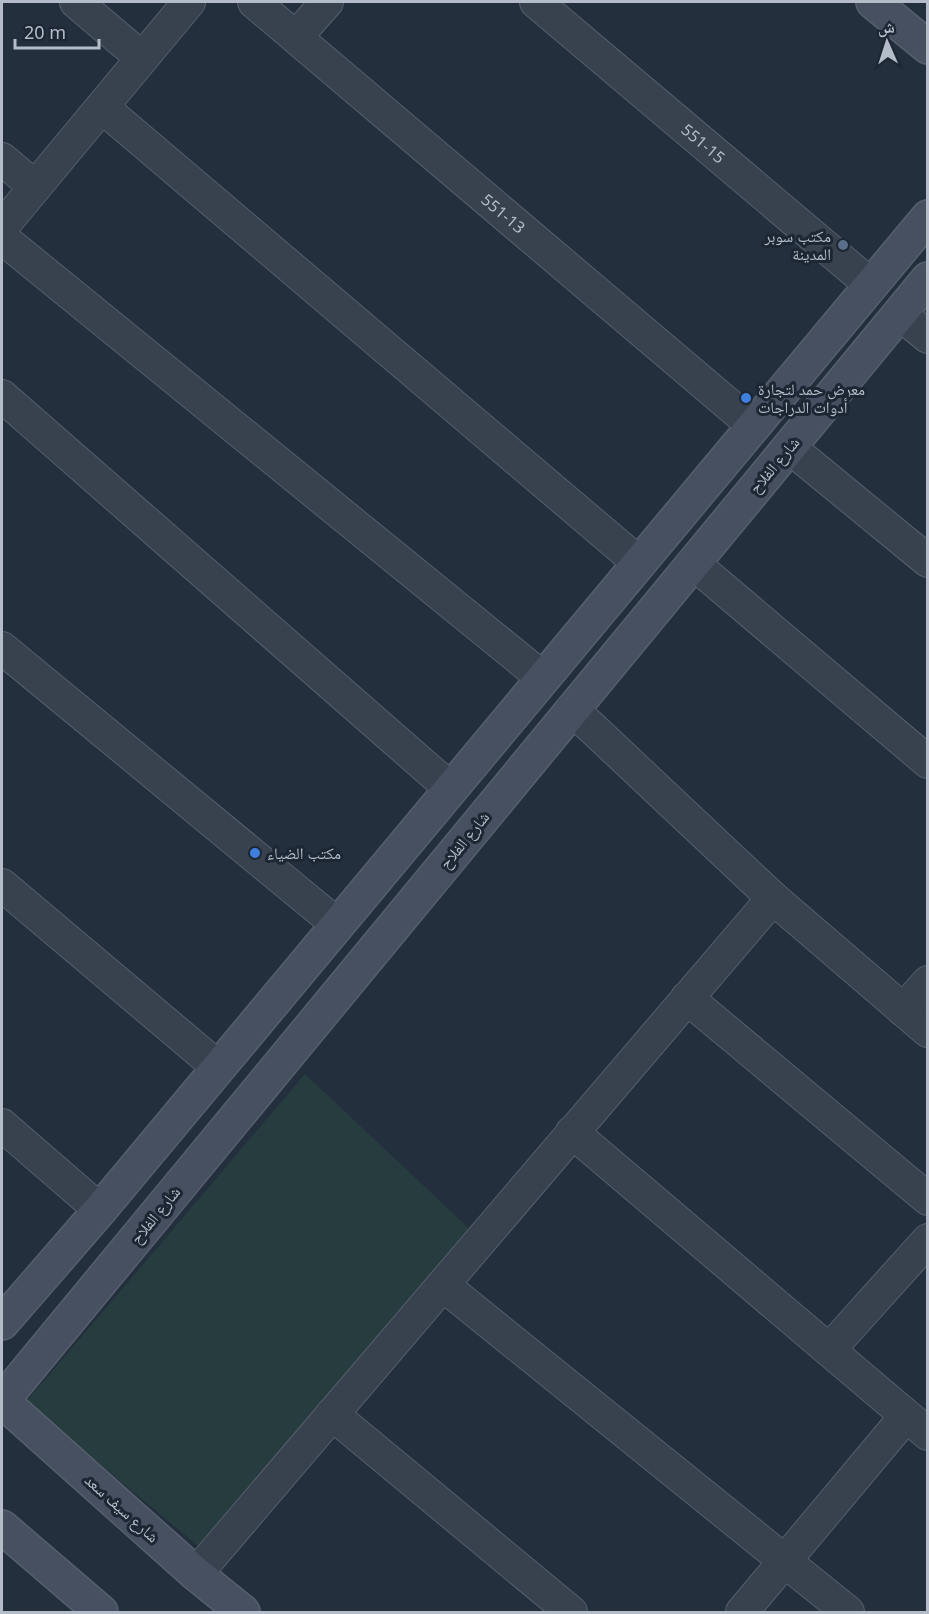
<svg xmlns="http://www.w3.org/2000/svg" width="929" height="1614" font-family="'Noto Sans','Noto Naskh Arabic',sans-serif">
<style>
.green{fill:#263c3f}
.lines{fill:none;stroke-linecap:round;stroke-linejoin:round}
.street-casing{stroke:#565f6c;stroke-width:34}
.secondary-casing{stroke:#565f6c;stroke-width:36}
.street{stroke:#38414e;stroke-width:32}
.secondary{stroke:#465061;stroke-width:33}
.service-dot{fill:#5c6f8a;stroke:#1d2633;stroke-width:2}
.shop-dot{fill:#3f7fe0;stroke:#1d2633;stroke-width:2}
.labels{text-anchor:middle;dominant-baseline:central;stroke-width:6;stroke-linejoin:round;paint-order:stroke}
.street-label{font-size:16px;fill:#b4bcc9;stroke:#1d2633}
.poi-label{font-size:16px;fill:#b4bcc9;stroke:#1d2633;text-anchor:start}
</style>
<rect width="100%" height="100%" fill="#242f3e"/>
<polygon class="green" points="305,1074 475,1234 198,1546 26,1402"/>
<g class="lines">
<g class="street-casing">
<g id="street">
<polyline points="76,2 142,58"/>
<path id="s1" d="M254,2l500,424"/>
<path id="s2" d="M536,2l335,283"/>
<polyline points="296,37 327,2"/>
<polyline points="102,107 639,563"/>
<polyline points="2,159 35,187"/>
<polyline points="2,227 189,2"/>
<polyline points="2,238 543,678"/>
<polyline points="900,314 928,337"/>
<polyline points="2,396 451,789"/>
<polyline points="789,447 928,561"/>
<polyline points="693,563 928,762"/>
<polyline points="2,648 338,925"/>
<polyline points="572,709 773,898 928,1031"/>
<polyline points="2,885 219,1068"/>
<polyline points="687,998 928,1199"/>
<polyline points="903,1010 928,982"/>
<polyline points="2,1125 100,1210"/>
<polyline points="572,1132 928,1434"/>
<polyline points="443,1285 848,1612"/>
<polyline points="829,1350 928,1240"/>
<polyline points="332,1414 571,1612"/>
<polyline points="196,1574 773,898"/>
<polyline points="742,1612 906,1416"/>
</g>
</g>
<g class="secondary-casing">
<g id="secondary">
<polyline points="873,2 928,47"/>
<polyline points="2,1323 100,1210 928,217"/>
<polyline points="2,1527 101,1612"/>
<polyline points="243,1612 196,1574 2,1401 928,279"/>
</g>
</g>
<use href="#street" class="street"/>
<use href="#secondary" class="secondary"/>
</g>
<circle class="service-dot" cx="843" cy="245" r="6"/>
<g class="shop-dot">
<circle cx="746" cy="398" r="6"/>
<circle cx="255" cy="853" r="6"/>
</g>
<g class="labels">
<g class="street-label">
<text stroke="none"><textPath href="#s2" startOffset="219">551-15</textPath></text>
<text stroke="none"><textPath href="#s1" startOffset="327">551-13</textPath></text>
<text transform="translate(774 465) rotate(-50)">شارع الفلاح</text>
<text transform="translate(464 840) rotate(-51)">شارع الفلاح</text>
<text transform="translate(155 1215) rotate(-51)">شارع الفلاح</text>
<text transform="translate(122 1508) rotate(42)">شارع سيف سعد</text>
</g>
<g class="poi-label">
<text x="831" y="236" text-anchor="end">مكتب سوبر<tspan x="831" dy="18">المدينة</tspan></text>
<text x="758" y="389">معرض حمد لتجارة<tspan x="758" dy="18">أدوات الدراجات</tspan></text>
<text x="267" y="853">مكتب الضياء</text>
</g>
</g>
<rect width="929" height="1614" fill="none" stroke="#b4bcc9" stroke-width="6"/>
<g transform="translate(887 42) rotate(357)" stroke="#1d2633" stroke-width="4.5" paint-order="stroke">
<path d="M0-4.5L10 22L0 15L-10 22Z" fill="#b4bcc9"/>
<text y="-9" font-size="16" font-weight="bold" text-anchor="middle" fill="#b4bcc9">ش</text>
</g>
<path d="M15 39v9h84v-9" fill="none" stroke="#b4bcc9" stroke-width="3"/>
<text x="24" y="39" font-size="18" fill="#b4bcc9" stroke="#1d2633" stroke-width="4.5" paint-order="stroke">20 m</text>
</svg>
